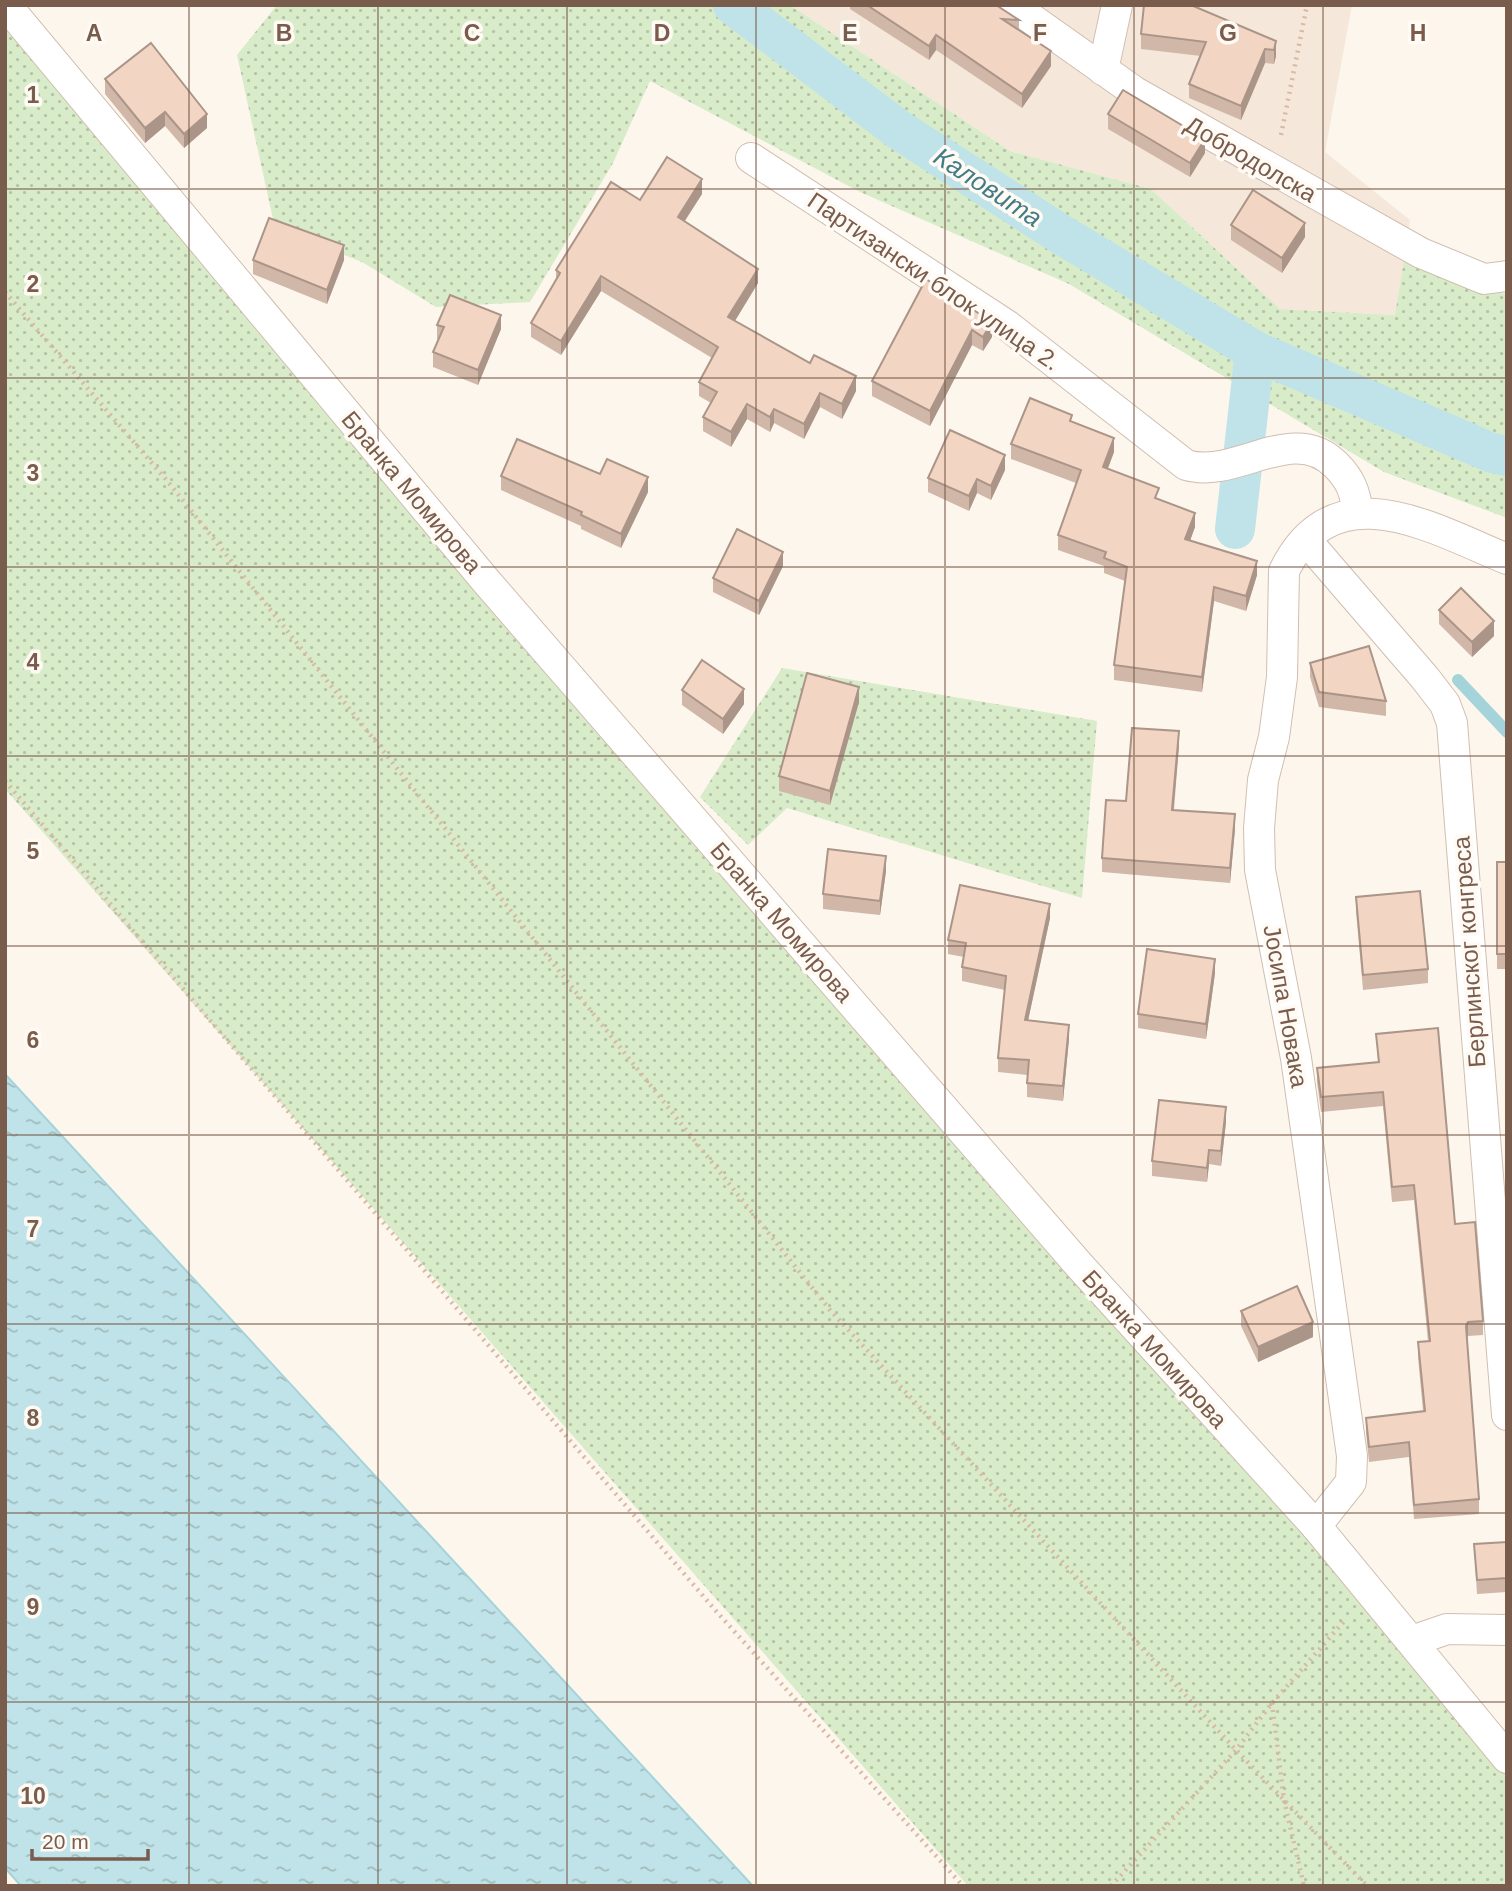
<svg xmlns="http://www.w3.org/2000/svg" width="1512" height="1891" font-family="Arial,sans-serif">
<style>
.residential{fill:#f5e8da}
.grass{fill:url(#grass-dots)}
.water{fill:url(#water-ripples);stroke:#a5d3da;stroke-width:2}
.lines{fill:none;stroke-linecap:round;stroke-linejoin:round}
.stream{stroke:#a5d3da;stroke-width:12}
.canal{stroke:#bfe3e8;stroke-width:40}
.street-casing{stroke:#d1beb0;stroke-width:32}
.path{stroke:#d9b8a5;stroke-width:4.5;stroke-dasharray:2 5;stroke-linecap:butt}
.street{stroke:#fff;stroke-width:30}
.wall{fill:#d1b7a8}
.shaded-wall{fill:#aa9588}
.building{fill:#f3d5c3;stroke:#aa9588;stroke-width:2}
.grid{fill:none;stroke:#7a5c4d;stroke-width:2;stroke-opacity:0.55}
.labels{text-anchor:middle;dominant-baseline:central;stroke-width:7;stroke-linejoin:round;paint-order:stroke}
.street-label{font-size:24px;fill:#7a5c4d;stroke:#fffaf3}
.water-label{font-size:26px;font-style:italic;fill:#437c86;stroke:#fffaf3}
.grid-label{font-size:23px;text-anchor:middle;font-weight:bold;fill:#7a5c4d;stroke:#fffaf3;stroke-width:7;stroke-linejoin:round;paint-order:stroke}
</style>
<defs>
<pattern id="grass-dots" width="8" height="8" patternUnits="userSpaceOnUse" patternTransform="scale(1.75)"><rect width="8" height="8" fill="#d8ecc9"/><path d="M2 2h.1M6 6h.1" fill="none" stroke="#b4c2a5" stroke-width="1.8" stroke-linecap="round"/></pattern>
<pattern id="water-ripples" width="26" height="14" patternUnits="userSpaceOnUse" patternTransform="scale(1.75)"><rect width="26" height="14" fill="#bfe3e8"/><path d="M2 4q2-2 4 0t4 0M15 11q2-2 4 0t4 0" fill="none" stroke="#a0bbbe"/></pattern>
</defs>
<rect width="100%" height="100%" fill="#fdf6ec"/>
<polygon class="residential" points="790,5 1352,5 1325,152 1410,220 1396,315 1280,309 1151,189 1010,151"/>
<g class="grass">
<polygon points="277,5 790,5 1010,151 1151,189 1280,309 1395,315 1405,254 1489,291 1507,294 1507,518 1384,472 1069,284 860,192 650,81 613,163 530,302 436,307 362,262 275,228 237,55"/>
<polygon points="5,29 1507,1746 1507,1886 968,1886 5,789"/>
<polygon points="782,668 1097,721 1082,898 787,808 748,845 700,797"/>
</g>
<polygon class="water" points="5,1074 751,1884 753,1886 21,1886 5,1868"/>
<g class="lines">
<polyline class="stream" points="1458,680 1507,732"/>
<g class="canal">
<polyline points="733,5 899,130 1062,235 1255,351 1492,453 1507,456"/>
<polyline points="1235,529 1255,351"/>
</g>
<g class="street-casing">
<g id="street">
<polyline points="6,5 486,581 1079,1265 1316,1526 1507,1758"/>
<polyline points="1012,5 1135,92 1421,253 1484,279 1507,276"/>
<polyline points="1103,70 1117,5"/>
<path d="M751,158l257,168 178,139c50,15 107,-44 150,0 15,15 19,27 22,48"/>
<polyline points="1306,540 1425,678 1445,704 1452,723 1507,1415"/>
<path d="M1316,1526l35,-44 1,-26 -56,-398 -36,-188 -1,-42 4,-48 11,-43 8,-60 2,-106c50,-102 147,-43 223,-12"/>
<polyline points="1412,1641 1447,1629 1507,1630"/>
</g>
</g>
<g class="path">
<polyline points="1281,135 1307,5"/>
<polyline points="5,292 169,483 830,1310 1236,1750 1367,1886"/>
<polyline points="5,781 716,1611 963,1886"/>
<polyline points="1272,1703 1284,1800 1304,1886"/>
<polyline points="1111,1886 1236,1750 1272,1703 1346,1619"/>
</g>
<use href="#street" class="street"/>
</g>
<g class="wall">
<polygon points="850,5 996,5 1019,20 1019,30 1051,66 1022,108 936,50 929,60 850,9"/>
<polygon points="1192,6 1276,41 1276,56 1274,64 1265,63 1241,120 1189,98 1189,84 1201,56 1141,49 1141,34"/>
<polygon points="105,79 207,128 184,148 165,126 145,143 105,94"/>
<polygon points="1108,114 1205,153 1190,177 1108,129"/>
<polygon points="702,194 685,221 758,283 735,321 856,391 842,419 820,407 804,439 774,423 770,432 747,419 731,447 703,431 703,417 711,403 699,396 699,382 712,358 601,291 561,355 531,337 531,323 556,280 556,270 640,200"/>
<polygon points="1231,225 1305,237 1282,273 1231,240"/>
<polygon points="253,260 344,260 327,304 253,274"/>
<polygon points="926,279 992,337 983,351 972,345 930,426 872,396 872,381"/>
<polygon points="437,325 501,329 478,385 433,367 433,352 438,340 437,339"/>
<polygon points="1072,422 1114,452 1107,469 1159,499 1195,527 1190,541 1257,575 1246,611 1214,601 1202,692 1114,680 1114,665 1125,581 1104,573 1104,566 1058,550 1058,535 1076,483 1011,459 1011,444"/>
<polygon points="1005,470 991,500 977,493 969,511 928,492 928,478"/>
<polygon points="600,474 648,492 621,548 581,529 581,526 501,490 501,476"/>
<polygon points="783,566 759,615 713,592 713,578"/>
<polygon points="1439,610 1494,636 1472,657 1439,624"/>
<polygon points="1310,663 1386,701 1386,716 1319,707 1310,677"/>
<polygon points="682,690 744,704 723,734 682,705"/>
<polygon points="859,702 830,805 779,791 779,776"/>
<polygon points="1179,746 1174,810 1235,829 1230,883 1102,872 1102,858 1126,801"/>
<rect x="1497" y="862" width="10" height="107"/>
<polygon points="886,871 880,915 823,909 823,894"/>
<polygon points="1356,897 1428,969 1428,983 1363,990 1356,911"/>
<polygon points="1050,918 1028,1020 1069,1039 1063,1101 1027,1097 1027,1075 998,1072 998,1058 1005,990 962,981 962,967 964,957 948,954 948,940"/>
<polygon points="1215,973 1206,1039 1138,1028 1138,1014"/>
<polygon points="1376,1034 1455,1224 1483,1321 1483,1335 1468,1336 1467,1339 1479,1499 1479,1514 1414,1519 1409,1457 1369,1462 1366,1432 1366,1418 1423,1411 1418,1357 1418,1342 1428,1341 1414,1200 1392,1202 1383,1106 1321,1112 1317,1082 1317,1068 1378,1062"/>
<polygon points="1226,1122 1221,1166 1209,1164 1207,1182 1152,1176 1152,1161"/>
<polygon points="1241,1311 1313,1337 1258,1362 1241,1326"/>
<polygon points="1507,1542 1507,1592 1477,1594 1474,1544"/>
</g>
<g class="shaded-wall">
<polygon points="936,35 936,50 929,60 929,46"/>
<polygon points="1276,41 1276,56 1274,64 1274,50"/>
<polygon points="1265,49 1265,63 1241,120 1241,106"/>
<polygon points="1051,51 1051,66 1022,108 1022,94"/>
<polygon points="165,112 165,126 145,143 145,128"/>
<polygon points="207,114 207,128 184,148 184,134"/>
<polygon points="1205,139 1205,153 1190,177 1190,163"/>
<polygon points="702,179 702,194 678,231 678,217"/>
<polygon points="1305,223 1305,237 1282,273 1282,258"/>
<polygon points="344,245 344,260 327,304 327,290"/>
<polygon points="758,269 758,283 728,332 728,317"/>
<polygon points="601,276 601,291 561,355 561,341"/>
<polygon points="501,315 501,329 478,385 478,370"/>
<polygon points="992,322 992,337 983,351 983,337"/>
<polygon points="972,330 972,345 930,426 930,411"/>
<polygon points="856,376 856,391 842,419 842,404"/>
<polygon points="820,393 820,407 804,439 804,424"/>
<polygon points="747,404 747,419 731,447 731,432"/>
<polygon points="774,409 774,423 770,432 770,417"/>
<polygon points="1114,438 1114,452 1103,482 1103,467"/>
<polygon points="1005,455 1005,470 991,500 991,486"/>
<polygon points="648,477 648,492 621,548 621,534"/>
<polygon points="977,479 977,493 969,511 969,496"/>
<polygon points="1195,513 1195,527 1185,554 1185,539"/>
<polygon points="783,552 783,566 759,615 759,601"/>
<polygon points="1257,561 1257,575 1246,611 1246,596"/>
<polygon points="1214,587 1214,601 1202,692 1202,677"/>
<polygon points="1494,621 1494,636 1472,657 1472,642"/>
<polygon points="859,687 859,702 830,805 830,791"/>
<polygon points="744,689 744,704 723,734 723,719"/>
<polygon points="1179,731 1179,746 1172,824 1172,810"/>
<polygon points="1235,814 1235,829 1230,883 1230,868"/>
<polygon points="886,856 886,871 880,915 880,901"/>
<polygon points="1050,904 1050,918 1025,1035 1025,1020"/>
<polygon points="1215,959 1215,973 1206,1039 1206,1024"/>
<polygon points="1069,1025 1069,1039 1063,1101 1063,1086"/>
<polygon points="1226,1107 1226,1122 1221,1166 1221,1151"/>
<polygon points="1209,1150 1209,1164 1207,1182 1207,1168"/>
<polygon points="1313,1322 1313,1337 1258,1362 1258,1347"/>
<polygon points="1468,1322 1468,1336 1466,1341 1466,1326"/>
</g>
<g class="building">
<polygon points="867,5 996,5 1019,20 1002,19 1051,51 1022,94 936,35 929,46"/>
<polygon points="1144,5 1191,5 1276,41 1274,50 1265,49 1241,106 1189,84 1206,42 1141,34"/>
<polygon points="151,43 207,114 184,134 165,112 145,128 105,79"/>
<polygon points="1123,90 1205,139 1190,163 1108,114"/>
<polygon points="667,157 702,179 678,217 758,269 728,317 810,363 814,355 856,376 842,404 820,393 804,424 774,409 770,417 747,404 731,432 703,417 717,392 699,382 718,347 601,276 561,341 531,323 560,273 556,270 611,182 640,200"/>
<polygon points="1253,190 1305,223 1282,258 1231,225"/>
<polygon points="269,218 344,245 327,290 253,260"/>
<polygon points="926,279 992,322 983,337 972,330 930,411 872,381"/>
<polygon points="450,295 501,315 478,370 433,352 444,327 437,325"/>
<polygon points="1030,398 1072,415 1070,421 1114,438 1103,467 1159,488 1155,498 1195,513 1185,539 1257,561 1246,596 1214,587 1202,677 1114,665 1127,567 1104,558 1106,552 1058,535 1081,470 1011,444"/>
<polygon points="950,430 1005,455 991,486 977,479 969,496 928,478"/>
<polygon points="517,439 600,474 607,459 648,477 621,534 581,515 582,512 501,476"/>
<polygon points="737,529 783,552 759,601 713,578"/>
<polygon points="1461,588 1494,621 1472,642 1439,610"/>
<polygon points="1369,646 1386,701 1319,692 1310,663"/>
<polygon points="702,660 744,689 723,719 682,690"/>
<polygon points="807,673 859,687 830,791 779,776"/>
<polygon points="1132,728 1179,731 1172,810 1235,814 1230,868 1102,858 1106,800 1126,801"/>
<polygon points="828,849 886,856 880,901 823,894"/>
<rect x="1497" y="862" width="10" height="92"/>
<polygon points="960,885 1050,904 1025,1020 1069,1025 1063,1086 1027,1083 1029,1060 998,1058 1006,976 962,967 966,943 948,940"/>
<polygon points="1420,891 1428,969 1363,975 1356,897"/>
<polygon points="1147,949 1215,959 1206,1024 1138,1014"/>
<polygon points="1438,1028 1455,1224 1475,1222 1483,1321 1468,1322 1466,1326 1479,1499 1414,1505 1409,1442 1369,1447 1366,1418 1425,1411 1418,1342 1430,1341 1414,1185 1392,1187 1383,1092 1321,1097 1317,1068 1379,1062 1376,1034"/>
<polygon points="1159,1100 1226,1107 1221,1151 1209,1150 1207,1168 1152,1161"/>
<polygon points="1297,1286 1313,1322 1258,1347 1241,1311"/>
<polygon points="1507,1542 1507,1578 1477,1580 1474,1544"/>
</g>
<path class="grid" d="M189,5v1881M378,5v1881M567,5v1881M756,5v1881M945,5v1881M1134,5v1881M1323,5v1881M5,189h1502M5,378h1502M5,567h1502M5,756h1502M5,946h1502M5,1135h1502M5,1324h1502M5,1513h1502M5,1702h1502"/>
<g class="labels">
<g class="street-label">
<text transform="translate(1251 159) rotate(30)">Добродолска</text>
<text transform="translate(934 281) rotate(34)">Партизански блок улица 2.</text>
<text transform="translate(412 492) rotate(50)">Бранка Момирова</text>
<text transform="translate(782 922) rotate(49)">Бранка Момирова</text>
<text transform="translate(1469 952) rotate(-94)">Берлинског конгреса</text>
<text transform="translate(1286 1006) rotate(80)">Јосипа Новака</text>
<text transform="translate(1155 1349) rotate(48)">Бранка Момирова</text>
</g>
<g class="water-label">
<text transform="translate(988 187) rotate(33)">Каловита</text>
</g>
</g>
<g class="grid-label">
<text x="94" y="41">A</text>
<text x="284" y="41">B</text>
<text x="472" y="41">C</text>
<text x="662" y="41">D</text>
<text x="850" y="41">E</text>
<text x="1040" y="41">F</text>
<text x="1228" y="41">G</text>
<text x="1418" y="41">H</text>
<text x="33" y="103">1</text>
<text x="33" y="292">2</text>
<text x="33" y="481">3</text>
<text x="33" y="670">4</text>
<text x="33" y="859">5</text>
<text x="33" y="1048">6</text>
<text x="33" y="1237">7</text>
<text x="33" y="1426">8</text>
<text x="33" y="1615">9</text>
<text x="33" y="1804">10</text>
</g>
<rect width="1512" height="1891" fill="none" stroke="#7a5c4d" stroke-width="14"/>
<path d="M32 1849v10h116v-10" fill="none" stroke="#7a5c4d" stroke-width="3.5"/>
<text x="42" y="1849" font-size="21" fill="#7a5c4d" stroke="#fffaf3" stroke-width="5" paint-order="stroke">20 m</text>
</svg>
